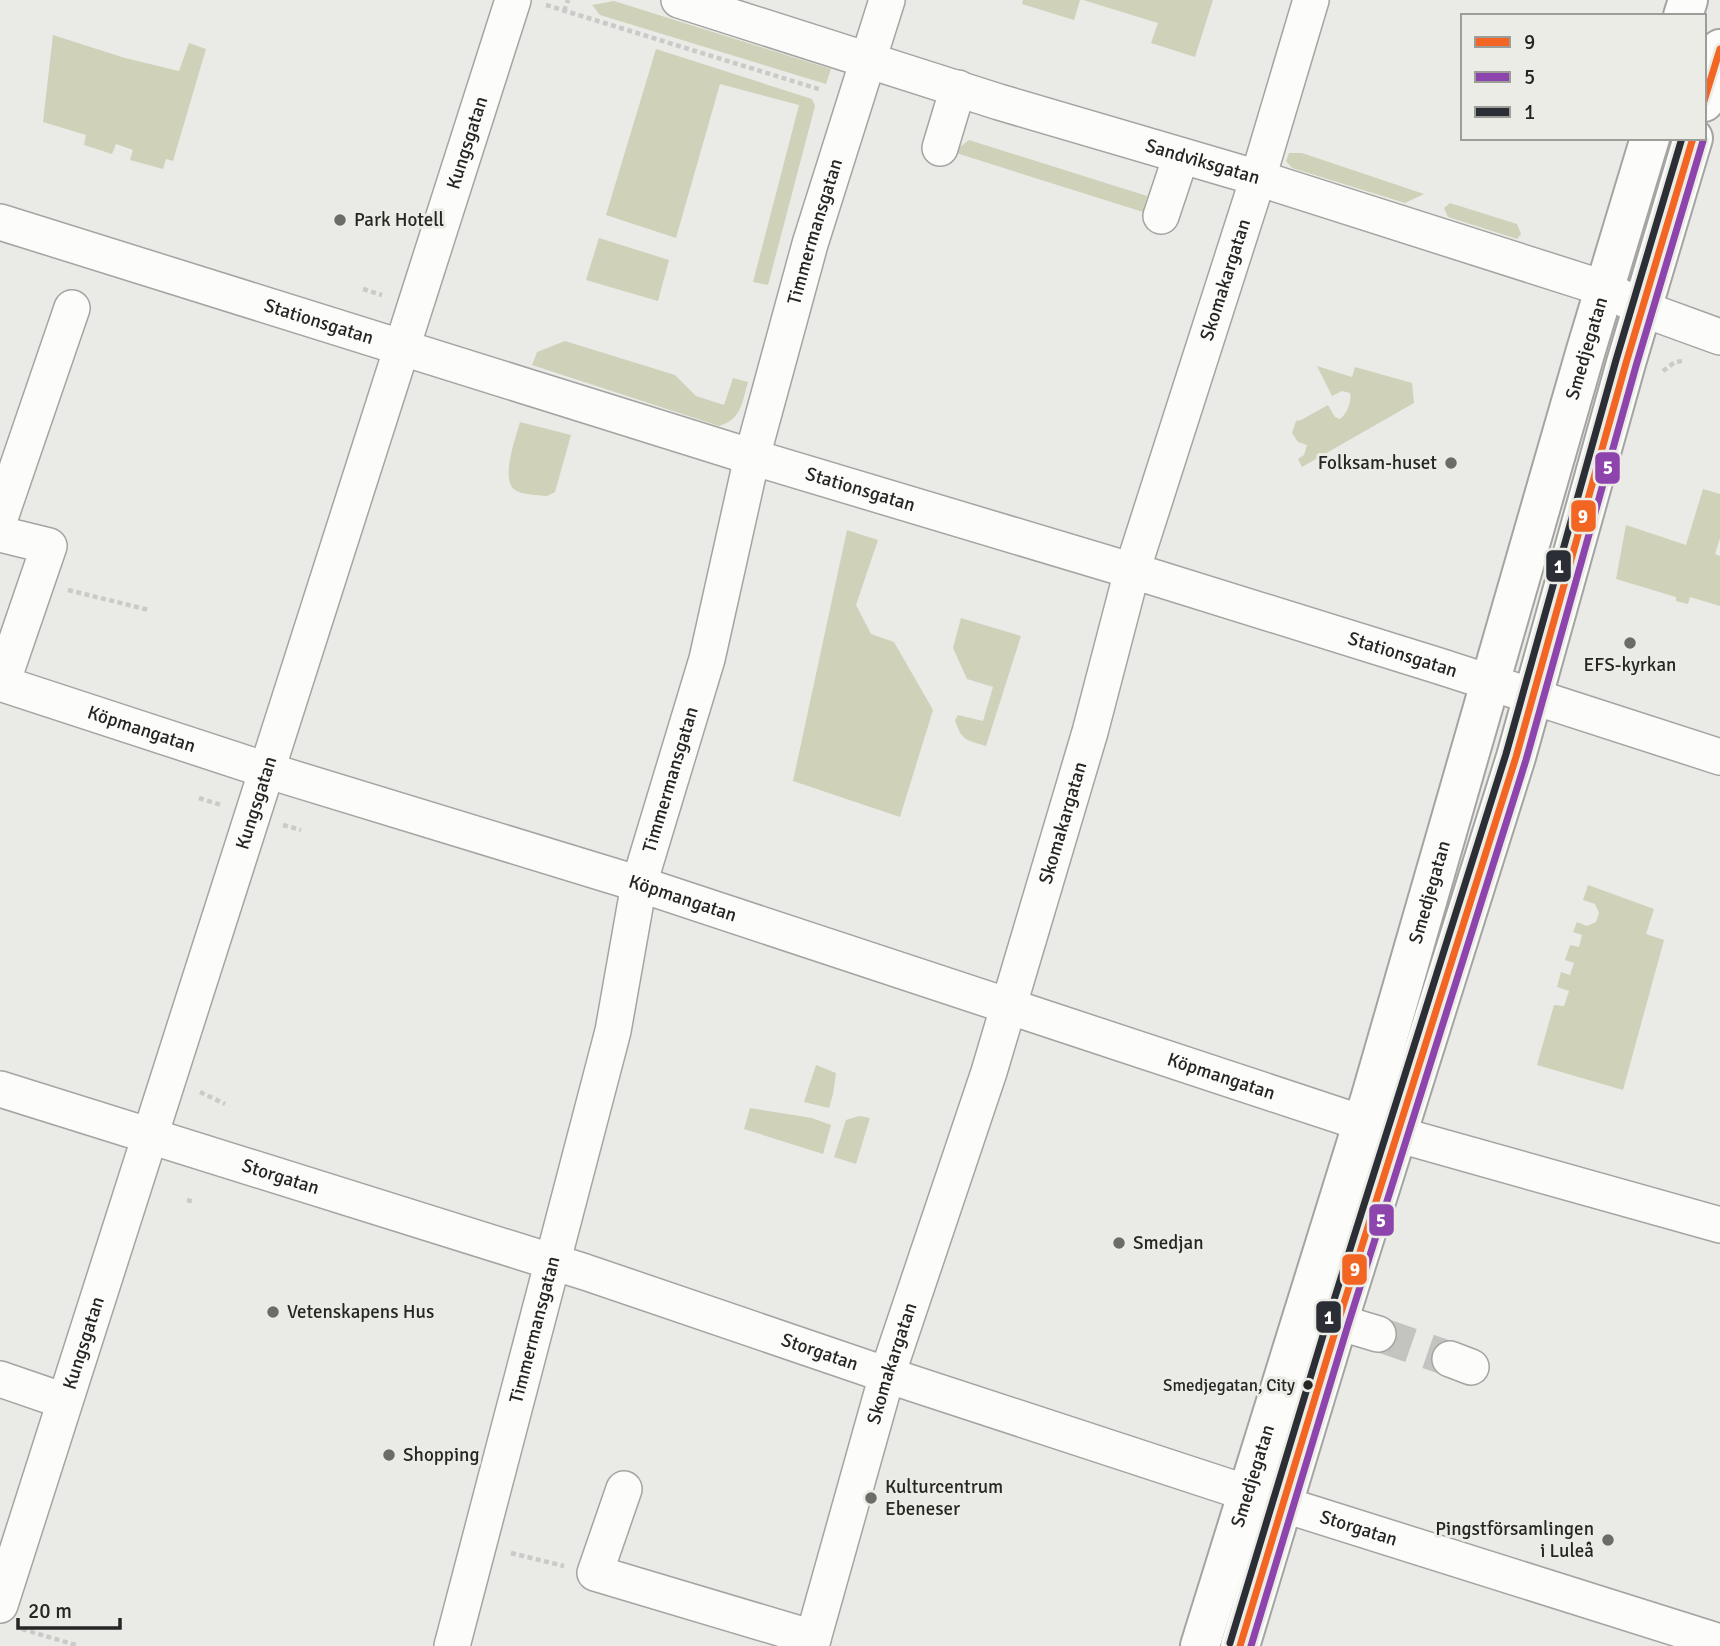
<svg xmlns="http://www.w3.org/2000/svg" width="1720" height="1646" font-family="Signika,sans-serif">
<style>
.green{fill:#d0d1b9}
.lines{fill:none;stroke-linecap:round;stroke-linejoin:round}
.minor-tunnel{stroke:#c3c4c0;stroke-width:35;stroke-dasharray:35 18;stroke-linecap:butt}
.minor-casing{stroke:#a4a4a2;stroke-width:38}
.major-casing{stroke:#a4a4a2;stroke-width:42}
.path{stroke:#cacac8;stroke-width:4.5;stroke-dasharray:5 3.5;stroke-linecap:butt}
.minor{stroke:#fcfcfb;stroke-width:35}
.major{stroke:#fcfcfb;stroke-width:38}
.bus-1-casing{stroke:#ebece6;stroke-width:12}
.bus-2-casing{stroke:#ebece6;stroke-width:12}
.bus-3-casing{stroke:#ebece6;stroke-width:12}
.bus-1{stroke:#f26522;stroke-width:7}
.bus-2{stroke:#8e44ad;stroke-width:7}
.bus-3{stroke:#2c2e35;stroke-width:7}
.poi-dot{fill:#6b6b68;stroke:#ebece6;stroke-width:2.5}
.bus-dot{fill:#262624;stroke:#ebece6;stroke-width:2.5}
.labels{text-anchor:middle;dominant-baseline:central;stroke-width:6;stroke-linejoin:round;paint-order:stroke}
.bus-label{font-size:17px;fill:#262624;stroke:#ebece6;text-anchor:end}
.street-label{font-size:19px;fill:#262624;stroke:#ebece6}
.poi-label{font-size:19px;fill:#262624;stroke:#ebece6;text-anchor:start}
.line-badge{stroke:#ebece6;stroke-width:2.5}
.badge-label{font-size:19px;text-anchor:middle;font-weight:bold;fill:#fff}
</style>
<rect width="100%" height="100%" fill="#eaebe7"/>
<g class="green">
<polygon points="1023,0 1080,0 1074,20 1022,4"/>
<polygon points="1083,0 1213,0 1195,57 1151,43 1158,23"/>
<polygon points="614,1 831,69 826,84 600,15 592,5"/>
<polygon points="53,35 125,58 179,71 189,43 206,49 173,161 166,159 163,169 130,160 133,150 116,144 112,154 84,145 86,135 43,122"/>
<polygon points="656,49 812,99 815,106 768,285 753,282 799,105 720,84 676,238 606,215"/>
<polygon points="969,140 1147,196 1143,212 953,152"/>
<polygon points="1289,153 1302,153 1424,194 1405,203 1292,168 1286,161"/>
<polygon points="1450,203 1517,224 1521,234 1517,239 1448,217 1444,208"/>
<polygon points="599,238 669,260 658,301 586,280"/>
<path d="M565,341l110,34 21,21 28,9 9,-27 15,4c-6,20 -6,37 -29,44l-187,-61 5,-13z"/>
<path d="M1317,366l35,11 3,-10 57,16 2,20 -112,64 -4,-8 6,-4 3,-10 -9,-3 -6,-9 4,-12 5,-1 27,-15 7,12 5,2c7,-5 12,-18 10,-26l-8,-2 -10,5z"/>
<path d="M520,422l51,13 -16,57 -8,4c-9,-1 -25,-1 -32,-6 -15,-10 1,-53 5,-68z"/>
<polygon points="1703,489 1720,494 1720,538 1715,554 1720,556 1720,606 1690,597 1688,604 1676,601 1676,597 1616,579 1626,525 1686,545"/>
<polygon points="847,530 878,540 856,605 871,634 894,642 933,710 900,817 793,781"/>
<path d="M961,618l60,18 -35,110c-19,-6 -25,-5 -31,-26l3,-5 25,6 10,-34 -26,-8 -14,-31z"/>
<polygon points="1588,885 1654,909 1646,934 1664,940 1623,1090 1537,1065 1554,1005 1564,1006 1569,991 1557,987 1561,972 1570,975 1574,963 1565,960 1570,945 1579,947 1582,935 1573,932 1577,922 1587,926 1596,922 1599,913 1595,904 1583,900"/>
<polygon points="816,1065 836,1073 833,1094 829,1108 804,1102"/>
<polygon points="750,1108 812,1118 831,1125 823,1154 744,1129"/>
<polygon points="859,1116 870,1118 856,1164 834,1157 846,1120"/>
</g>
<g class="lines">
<polyline class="minor-tunnel" points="1378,1334 1450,1359"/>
<g class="minor-casing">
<g id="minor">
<path id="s1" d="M679,0l320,102 259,76 348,111 37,20 77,28"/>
<polyline points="940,148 958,88"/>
<polyline points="1161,216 1181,156"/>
<path id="s2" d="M0,222l752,235 404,121 283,88 281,91"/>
<polyline points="0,518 72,308"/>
<polyline points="0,534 49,546 2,683"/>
<path id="s3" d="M0,683l266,87 373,114 723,239"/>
<path id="s4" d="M0,1089l585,183 302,103 360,118 473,149"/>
<polyline points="1396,1134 1720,1225"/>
<polyline points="1338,1322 1378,1334"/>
<polyline points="1450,1359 1471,1367"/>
<polyline points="0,1379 64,1401"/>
<polyline points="624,1489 595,1573 813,1638"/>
<path id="s5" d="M0,1605l513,-1605"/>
<path id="s6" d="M452,1646l161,-615 26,-147 68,-225 45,-202 58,-213 77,-244"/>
<path id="s7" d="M811,1646l76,-271 102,-303 101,-340 42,-161 126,-393 53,-178"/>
</g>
</g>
<g class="major-casing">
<g id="major">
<polyline points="1683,16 1688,0"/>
<polyline points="1704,102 1720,49"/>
<path id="s8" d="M1200,1646l171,-550 215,-746 64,-212"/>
<polyline points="1240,1646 1338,1322 1516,757 1626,363 1693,138"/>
</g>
</g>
<g class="path">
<polyline points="546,5 822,90"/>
<polyline points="564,11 568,0"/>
<polyline points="363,289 382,295"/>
<polyline points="1663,371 1675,362 1683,361"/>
<polyline points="68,590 149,610"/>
<polyline points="199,798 221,805"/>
<polyline points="283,825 301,830"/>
<polyline points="200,1092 225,1104"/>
<polyline points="187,1200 195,1202"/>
<polyline points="511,1553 564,1566"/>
<polyline points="22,1629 79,1646"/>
</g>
<use href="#minor" class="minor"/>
<use href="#major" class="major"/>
<g class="bus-1-casing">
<g id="bus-1">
<polyline points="1704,101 1720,49"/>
<polyline points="1240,1646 1338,1322 1516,757 1626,363 1693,138"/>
</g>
</g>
<g class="bus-2-casing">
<polyline id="bus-2" points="1251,1646 1348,1325 1526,760 1636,366 1703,141"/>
</g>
<g class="bus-3-casing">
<polyline id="bus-3" points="1230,1643 1328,1319 1506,754 1616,360 1682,138"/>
</g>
<use href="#bus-1" class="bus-1"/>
<use href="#bus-2" class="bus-2"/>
<use href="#bus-3" class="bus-3"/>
</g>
<g class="poi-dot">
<circle cx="340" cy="220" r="7"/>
<circle cx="1451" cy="463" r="7"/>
<circle cx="1630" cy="643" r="7"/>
<circle cx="1119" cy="1243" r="7"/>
<circle cx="273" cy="1312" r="7"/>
<circle cx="389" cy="1455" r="7"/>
<circle cx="871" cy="1498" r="7"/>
<circle cx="1608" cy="1540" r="7"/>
</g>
<circle class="bus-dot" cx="1308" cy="1385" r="6"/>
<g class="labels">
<g class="bus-label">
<text x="1295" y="1385">Smedjegatan, City</text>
</g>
<g class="street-label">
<text stroke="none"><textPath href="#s5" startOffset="1535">Kungsgatan</textPath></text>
<text stroke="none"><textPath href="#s1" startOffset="548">Sandviksgatan</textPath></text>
<text stroke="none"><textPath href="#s6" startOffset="1461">Timmermansgatan</textPath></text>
<text stroke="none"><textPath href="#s7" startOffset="1428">Skomakargatan</textPath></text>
<text stroke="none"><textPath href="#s2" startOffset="334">Stationsgatan</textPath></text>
<text stroke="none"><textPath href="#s8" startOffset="1354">Smedjegatan</textPath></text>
<text stroke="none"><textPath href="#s2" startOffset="901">Stationsgatan</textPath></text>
<text stroke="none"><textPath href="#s2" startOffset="1468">Stationsgatan</textPath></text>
<text stroke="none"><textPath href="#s3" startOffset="149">Köpmangatan</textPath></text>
<text stroke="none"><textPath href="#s6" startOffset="894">Timmermansgatan</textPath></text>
<text stroke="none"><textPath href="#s5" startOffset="842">Kungsgatan</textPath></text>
<text stroke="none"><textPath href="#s7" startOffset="861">Skomakargatan</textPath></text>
<text stroke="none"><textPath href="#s8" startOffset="788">Smedjegatan</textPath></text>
<text stroke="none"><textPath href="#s3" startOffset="716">Köpmangatan</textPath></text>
<text stroke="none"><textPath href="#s3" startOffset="1283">Köpmangatan</textPath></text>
<text stroke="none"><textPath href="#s4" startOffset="294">Storgatan</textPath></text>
<text stroke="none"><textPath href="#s6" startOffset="327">Timmermansgatan</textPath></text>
<text stroke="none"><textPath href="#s5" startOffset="275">Kungsgatan</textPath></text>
<text stroke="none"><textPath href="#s4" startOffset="861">Storgatan</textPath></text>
<text stroke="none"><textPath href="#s7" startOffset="294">Skomakargatan</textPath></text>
<text stroke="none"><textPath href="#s8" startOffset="178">Smedjegatan</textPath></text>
<text stroke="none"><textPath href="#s4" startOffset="1428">Storgatan</textPath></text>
</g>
<g class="poi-label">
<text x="354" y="220">Park Hotell</text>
<text x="1437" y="463" text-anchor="end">Folksam-huset</text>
<text x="1630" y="665" text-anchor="middle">EFS-kyrkan</text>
<text x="1133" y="1243">Smedjan</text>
<text x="287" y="1312">Vetenskapens Hus</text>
<text x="403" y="1455">Shopping</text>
<text x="885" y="1487">Kulturcentrum<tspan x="885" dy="22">Ebeneser</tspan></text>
<text x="1594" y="1529" text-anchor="end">Pingstförsamlingen<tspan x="1594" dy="22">i Luleå</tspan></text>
</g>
</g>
<g class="line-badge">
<rect x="1594" y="451" width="27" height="34" rx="7" fill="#8e44ad"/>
<rect x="1570" y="499" width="27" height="34" rx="7" fill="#f26522"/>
<rect x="1545" y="549" width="27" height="34" rx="7" fill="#2c2e35"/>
<rect x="1368" y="1203" width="27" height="34" rx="7" fill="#8e44ad"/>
<rect x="1341" y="1253" width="27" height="33" rx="7" fill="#f26522"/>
<rect x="1315" y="1300" width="27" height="34" rx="7" fill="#2c2e35"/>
</g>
<g class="badge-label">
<text x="1608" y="474">5</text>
<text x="1583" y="523">9</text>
<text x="1559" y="573">1</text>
<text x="1381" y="1227">5</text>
<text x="1355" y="1276">9</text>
<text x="1329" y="1324">1</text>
</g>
<rect x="1461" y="14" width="245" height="126" fill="#ebece6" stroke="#9c9d98" stroke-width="2"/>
<rect x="1475" y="37" width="35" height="10" fill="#f26522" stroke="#9c9d98" stroke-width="2"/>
<text x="1524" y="49" font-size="21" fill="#262624">9</text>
<rect x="1475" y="72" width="35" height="10" fill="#8e44ad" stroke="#9c9d98" stroke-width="2"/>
<text x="1524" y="84" font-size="21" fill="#262624">5</text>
<rect x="1475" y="107" width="35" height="10" fill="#2c2e35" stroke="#9c9d98" stroke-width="2"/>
<text x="1524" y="119" font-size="21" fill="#262624">1</text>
<path d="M18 1618v10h102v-10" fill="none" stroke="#262624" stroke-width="3.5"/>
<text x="28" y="1618" font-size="21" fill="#262624" stroke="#ebece6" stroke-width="5" paint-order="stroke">20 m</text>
</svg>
